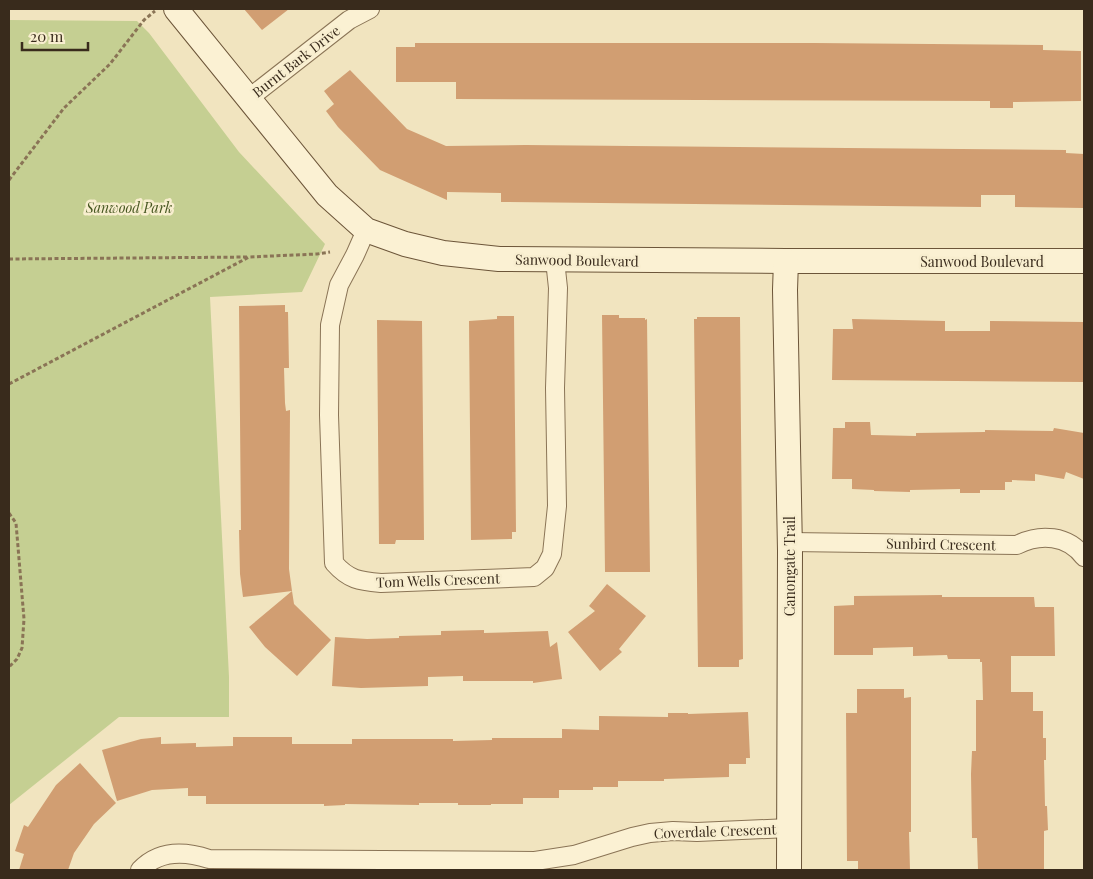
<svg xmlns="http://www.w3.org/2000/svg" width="1093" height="879" font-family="'Playfair Display',serif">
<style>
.green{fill:#c5cf92}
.building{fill:#d19e72}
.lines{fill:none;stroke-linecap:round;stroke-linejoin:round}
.street-casing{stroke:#8a7456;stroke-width:20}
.secondary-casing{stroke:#6c5539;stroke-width:26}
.path{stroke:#8a7456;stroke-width:3;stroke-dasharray:4 2.5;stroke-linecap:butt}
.street{stroke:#fbf1d3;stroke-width:18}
.secondary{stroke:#fbf1d3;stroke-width:24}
.labels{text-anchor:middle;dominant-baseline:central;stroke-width:5;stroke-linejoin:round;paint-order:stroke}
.street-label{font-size:14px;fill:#392b1c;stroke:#f8eecf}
.park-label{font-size:14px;font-style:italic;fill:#475721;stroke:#f8eecf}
</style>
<rect width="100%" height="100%" fill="#f1e4bf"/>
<polygon class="green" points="9,20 137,21 149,33 239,152 325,244 302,292 210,297 229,677 229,717 119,717 9,805"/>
<g class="building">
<polygon points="244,9 289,9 262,30"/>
<polygon points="415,43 814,43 1043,45 1043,50 1081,51 1081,101 1013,102 1013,108 990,108 990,101 456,99 456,82 396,82 396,47 415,47"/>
<polygon points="350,70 407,129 446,146 525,145 1066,150 1066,153 1084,154 1084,208 1015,207 1015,195 981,195 981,207 501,202 501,193 447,192 447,200 380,170 338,127 326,111 334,104 324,91"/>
<polygon points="285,305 285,312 288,312 289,368 284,368 285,403 286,411 290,410 289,569 292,591 243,597 240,574 239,530 241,530 239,306"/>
<polygon points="602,315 619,315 619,318 645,318 645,320 647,319 650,572 605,572"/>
<polygon points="497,316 514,316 516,532 512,532 512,539 471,540 469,321 497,319"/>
<polygon points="697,317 740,317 743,659 739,660 739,667 698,667 694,319 697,319"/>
<polygon points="852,319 945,321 945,331 990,331 990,321 1084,322 1084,382 832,380 833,329 853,329"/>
<polygon points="377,320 422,321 424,540 396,540 395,544 379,544"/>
<polygon points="845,422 870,422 871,435 916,436 916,433 985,432 985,430 1053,431 1054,428 1084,433 1084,479 1066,472 1064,479 1035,474 1035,481 1012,480 1012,482 1005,482 1005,490 980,490 980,493 960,493 960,489 910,490 910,492 874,491 874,490 852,489 852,479 832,479 833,428 845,428"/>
<polygon points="607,584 646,616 619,649 622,652 600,671 568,632 595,611 589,606"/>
<polygon points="292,591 294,604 331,640 297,676 265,647 249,627"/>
<polygon points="942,595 942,597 1034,597 1035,607 1054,607 1055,656 1011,656 1011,692 1033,692 1033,711 1043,711 1043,738 1046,738 1046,760 1044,760 1045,806 1047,806 1048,830 1044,831 1044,870 978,870 977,838 972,838 971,774 972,751 976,751 976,700 983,700 982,662 980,662 980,659 948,659 947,655 913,656 913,647 873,648 873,655 834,655 834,606 854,605 854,596"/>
<polygon points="484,630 484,633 548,631 550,647 557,642 562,679 533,683 533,681 463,681 463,676 428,677 428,686 361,688 332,686 335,637 367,639 399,638 399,636 441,635 441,631"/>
<polygon points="857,689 904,689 904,698 911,697 911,832 909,832 910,870 858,870 858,861 847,861 846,713 857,713"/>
<polygon points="748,712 750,758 746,758 746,764 729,764 729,777 664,779 664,781 618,781 618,787 593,787 593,790 559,790 559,798 523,798 523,804 491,804 491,805 458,805 458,803 419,803 419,805 345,804 345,805 324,806 324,804 206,804 206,796 188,796 188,788 152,790 117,801 102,750 141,739 161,737 161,744 196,743 196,747 233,746 233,737 292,737 292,744 352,744 352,739 453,739 453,741 492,740 492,738 562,738 562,729 599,730 599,716 668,717 668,713 688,713 688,714"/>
<polygon points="80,763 116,803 94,824 74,853 68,870 19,870 24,854 15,851 24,825 28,827 56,785"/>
</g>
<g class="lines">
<g class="street-casing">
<g id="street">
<polyline points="248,99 349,20 370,9"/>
<path d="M366,230l-11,25 -16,30 -9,40 -1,90 5,148c15,17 25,18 47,20l153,-6 11,-9 7,-14 5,-48 -2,-118 3,-100 -3,-28"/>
<path d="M790,542l227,3c23,-12 51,-10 67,12"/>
<path d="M140,870c19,-20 45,-19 69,-11l326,2 39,-6 58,-18 18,-4 23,-2 24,1 92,-4"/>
</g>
</g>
<g class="secondary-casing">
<g id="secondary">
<polyline points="176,9 327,195 366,230 405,244 443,253 499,259 786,261 1084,261"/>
<polyline points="786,261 785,290 790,551 789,870"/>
</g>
</g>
<g class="path">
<polyline points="9,180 64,108 110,64 144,20 155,11"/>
<polyline points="9,259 249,257"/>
<polyline points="9,384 249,257 317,254 330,252"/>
<polyline points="9,513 16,523 24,619 22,648 17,659 9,667"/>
</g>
<use href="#street" class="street"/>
<use href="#secondary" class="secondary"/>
</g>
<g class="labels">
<g class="street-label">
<text transform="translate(296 61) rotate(-38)">Burnt Bark Drive</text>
<text transform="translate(577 260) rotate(1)">Sanwood Boulevard</text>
<text x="982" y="261">Sanwood Boulevard</text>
<text transform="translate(941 544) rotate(1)">Sunbird Crescent</text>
<text transform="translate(789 566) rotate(-90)">Canongate Trail</text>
<text transform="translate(438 580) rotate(-2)">Tom Wells Crescent</text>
<text transform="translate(715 831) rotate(-2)">Coverdale Crescent</text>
</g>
<g class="park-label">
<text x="129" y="207">Sanwood Park</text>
</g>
</g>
<rect width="1093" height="879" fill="none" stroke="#392b1c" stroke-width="20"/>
<path d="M22 42v8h66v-8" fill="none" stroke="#392b1c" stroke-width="2.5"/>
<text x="30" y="42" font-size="15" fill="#392b1c" stroke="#f8eecf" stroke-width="4" paint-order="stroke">20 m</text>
</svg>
